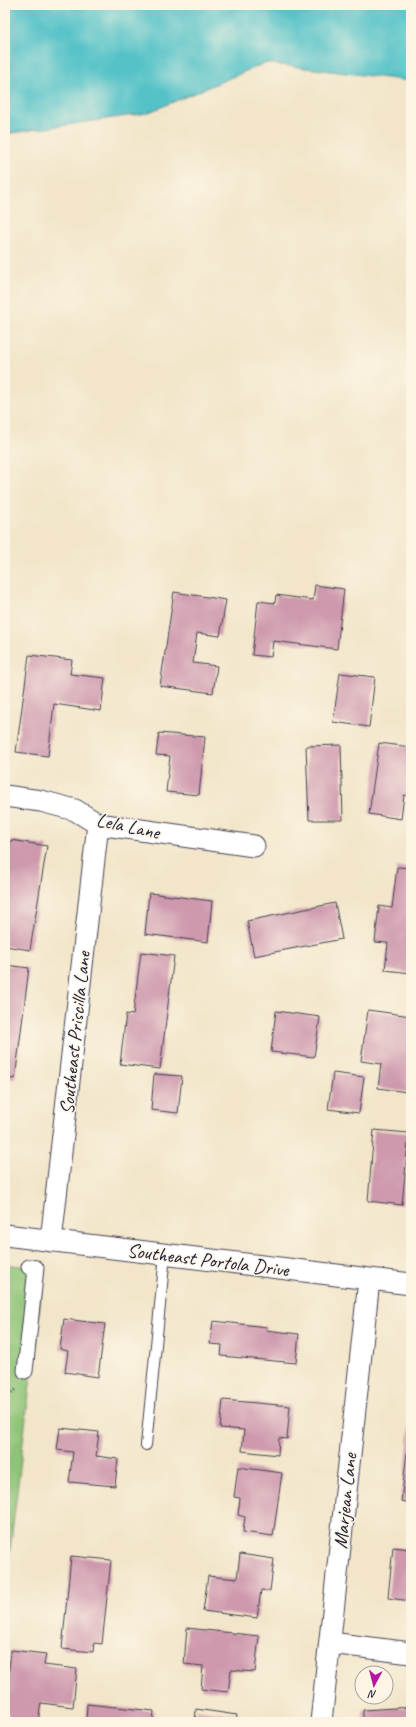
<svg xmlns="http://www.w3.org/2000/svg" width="416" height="1727" font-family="Caveat,sans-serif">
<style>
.green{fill:#8ec477;stroke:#587359}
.water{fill:#54c2c8;stroke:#3b7282}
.building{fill:#ce98ad}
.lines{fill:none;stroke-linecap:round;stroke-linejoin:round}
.service-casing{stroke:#413f50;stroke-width:12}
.pedestrian-casing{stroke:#413f50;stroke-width:17}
.minor-casing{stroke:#413f50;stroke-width:23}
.path{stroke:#413f50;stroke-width:2.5;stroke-dasharray:1 3;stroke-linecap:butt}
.service{stroke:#fff;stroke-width:10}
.pedestrian{stroke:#fff;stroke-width:15}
.minor{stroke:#fff;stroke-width:21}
.labels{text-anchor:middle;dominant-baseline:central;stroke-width:3;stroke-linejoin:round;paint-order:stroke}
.street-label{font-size:20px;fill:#22223b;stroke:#fcf5e5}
</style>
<rect width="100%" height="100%" fill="#fcf5e5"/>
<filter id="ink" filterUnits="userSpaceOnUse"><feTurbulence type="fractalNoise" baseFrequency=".025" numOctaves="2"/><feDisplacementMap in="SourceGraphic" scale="8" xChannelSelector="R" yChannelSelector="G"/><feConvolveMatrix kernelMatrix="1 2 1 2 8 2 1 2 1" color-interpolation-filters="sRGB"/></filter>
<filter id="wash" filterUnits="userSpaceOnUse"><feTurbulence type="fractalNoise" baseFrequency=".012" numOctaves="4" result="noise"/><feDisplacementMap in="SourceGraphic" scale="16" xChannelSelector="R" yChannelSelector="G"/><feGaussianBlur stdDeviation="0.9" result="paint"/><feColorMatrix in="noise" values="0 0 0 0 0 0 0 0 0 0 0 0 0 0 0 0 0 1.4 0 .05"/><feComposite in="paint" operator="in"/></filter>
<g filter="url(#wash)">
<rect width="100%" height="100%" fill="#f2e5c9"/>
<polygon class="green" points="5,1264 44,1269 5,1591"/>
<polygon class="water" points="5,5 411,5 411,81 265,63 147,113 5,134"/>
<g id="blocks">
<g class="building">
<polygon points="315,585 344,589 337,649 273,641 271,657 252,655 258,601 275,603 276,595 313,600"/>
<polygon points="174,592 226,600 220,636 197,633 193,663 217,666 213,693 160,686"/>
<polygon points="29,655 72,660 70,674 105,678 101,711 54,704 48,756 16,752"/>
<polygon points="340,673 375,677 369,727 333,722"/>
<polygon points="159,733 205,737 199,795 166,792 170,756 156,755"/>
<polygon points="379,743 411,747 411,796 404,795 401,819 369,814"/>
<polygon points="341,745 343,820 309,820 306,746"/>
<polygon points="11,840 47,846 30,950 5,946 5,881"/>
<polygon points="397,867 411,868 411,973 385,970 388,943 375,942 379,906 392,908"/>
<polygon points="149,893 212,901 208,942 145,934"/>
<polygon points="335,903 342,939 254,956 247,921"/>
<polygon points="141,952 174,956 160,1069 120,1064 126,1014 133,1015"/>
<polygon points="5,965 29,968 15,1079 5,1078"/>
<polygon points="368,1010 411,1016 411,1065 407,1092 378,1088 381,1064 361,1061"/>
<polygon points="276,1011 320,1017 314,1057 271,1052"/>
<polygon points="333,1073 364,1077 359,1113 328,1109"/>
<polygon points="154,1074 182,1076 178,1113 151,1110"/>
<polygon points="374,1130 409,1133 402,1205 368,1201"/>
<polygon points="64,1319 105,1324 98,1377 65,1372 68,1351 60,1349"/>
<polygon points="213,1321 267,1327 266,1330 299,1334 296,1363 221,1356 222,1345 210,1344"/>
<polygon points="410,1384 411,1384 411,1398 408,1398"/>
<polygon points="223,1400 290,1406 287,1439 279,1438 278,1455 242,1451 244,1430 220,1428"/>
<polygon points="60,1428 99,1432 96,1456 118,1459 115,1486 69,1482 73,1452 57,1450"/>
<polygon points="410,1428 411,1428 411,1503 401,1501"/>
<polygon points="238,1467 282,1473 273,1536 243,1532 245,1517 238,1515 240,1498 234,1497"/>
<polygon points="393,1547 411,1549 411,1601 388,1598"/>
<polygon points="240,1554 274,1559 270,1591 261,1590 257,1618 203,1611 208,1576 237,1579"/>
<polygon points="71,1556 111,1560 102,1644 94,1643 93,1652 62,1649"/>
<polygon points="187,1628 259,1636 255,1672 231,1670 228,1692 201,1689 203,1666 184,1664"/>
<polygon points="11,1650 46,1654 44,1665 77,1669 73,1707 41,1703 38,1722 8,1722 8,1714 5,1714 5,1687 7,1687"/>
<polygon points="87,1704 154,1711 153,1722 86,1722"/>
<polygon points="411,1707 411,1722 363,1722 363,1710"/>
<polygon points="196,1709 237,1715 236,1722 195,1722"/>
</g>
</g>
</g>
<g filter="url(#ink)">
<use href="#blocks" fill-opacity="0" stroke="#413f50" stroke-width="1"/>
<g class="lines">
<g class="service-casing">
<polyline id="service" points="146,1445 165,1255"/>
</g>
<g class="pedestrian-casing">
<polyline id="pedestrian" points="25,1371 36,1268 29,1267"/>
</g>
<g class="minor-casing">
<g id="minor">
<polyline points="5,796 41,801 75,810 98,824 254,846"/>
<polyline points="5,1235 411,1284"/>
<polyline points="51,1241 98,824"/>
<polyline points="330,1643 411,1653"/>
<polyline points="321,1722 369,1280"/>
</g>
</g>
<polyline class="path" points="5,1397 17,1389"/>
<use href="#service" class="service"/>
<use href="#pedestrian" class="pedestrian"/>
<use href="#minor" class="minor"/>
</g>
</g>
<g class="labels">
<g class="street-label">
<text transform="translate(128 826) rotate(12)">Lela Lane</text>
<text transform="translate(75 1033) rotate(-84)">Southeast Priscilla Lane</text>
<text transform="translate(208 1260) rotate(7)">Southeast Portola Drive</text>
<text transform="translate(345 1501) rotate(-84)">Marjean Lane</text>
</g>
</g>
<rect width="416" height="1727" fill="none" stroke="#fcf5e5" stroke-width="20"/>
<g transform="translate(374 1685) rotate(187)"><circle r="19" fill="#fcf5e5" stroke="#a5a1a1"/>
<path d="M0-3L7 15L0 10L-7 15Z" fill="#b5179e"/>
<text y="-6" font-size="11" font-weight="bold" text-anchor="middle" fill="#22223b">N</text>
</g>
</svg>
